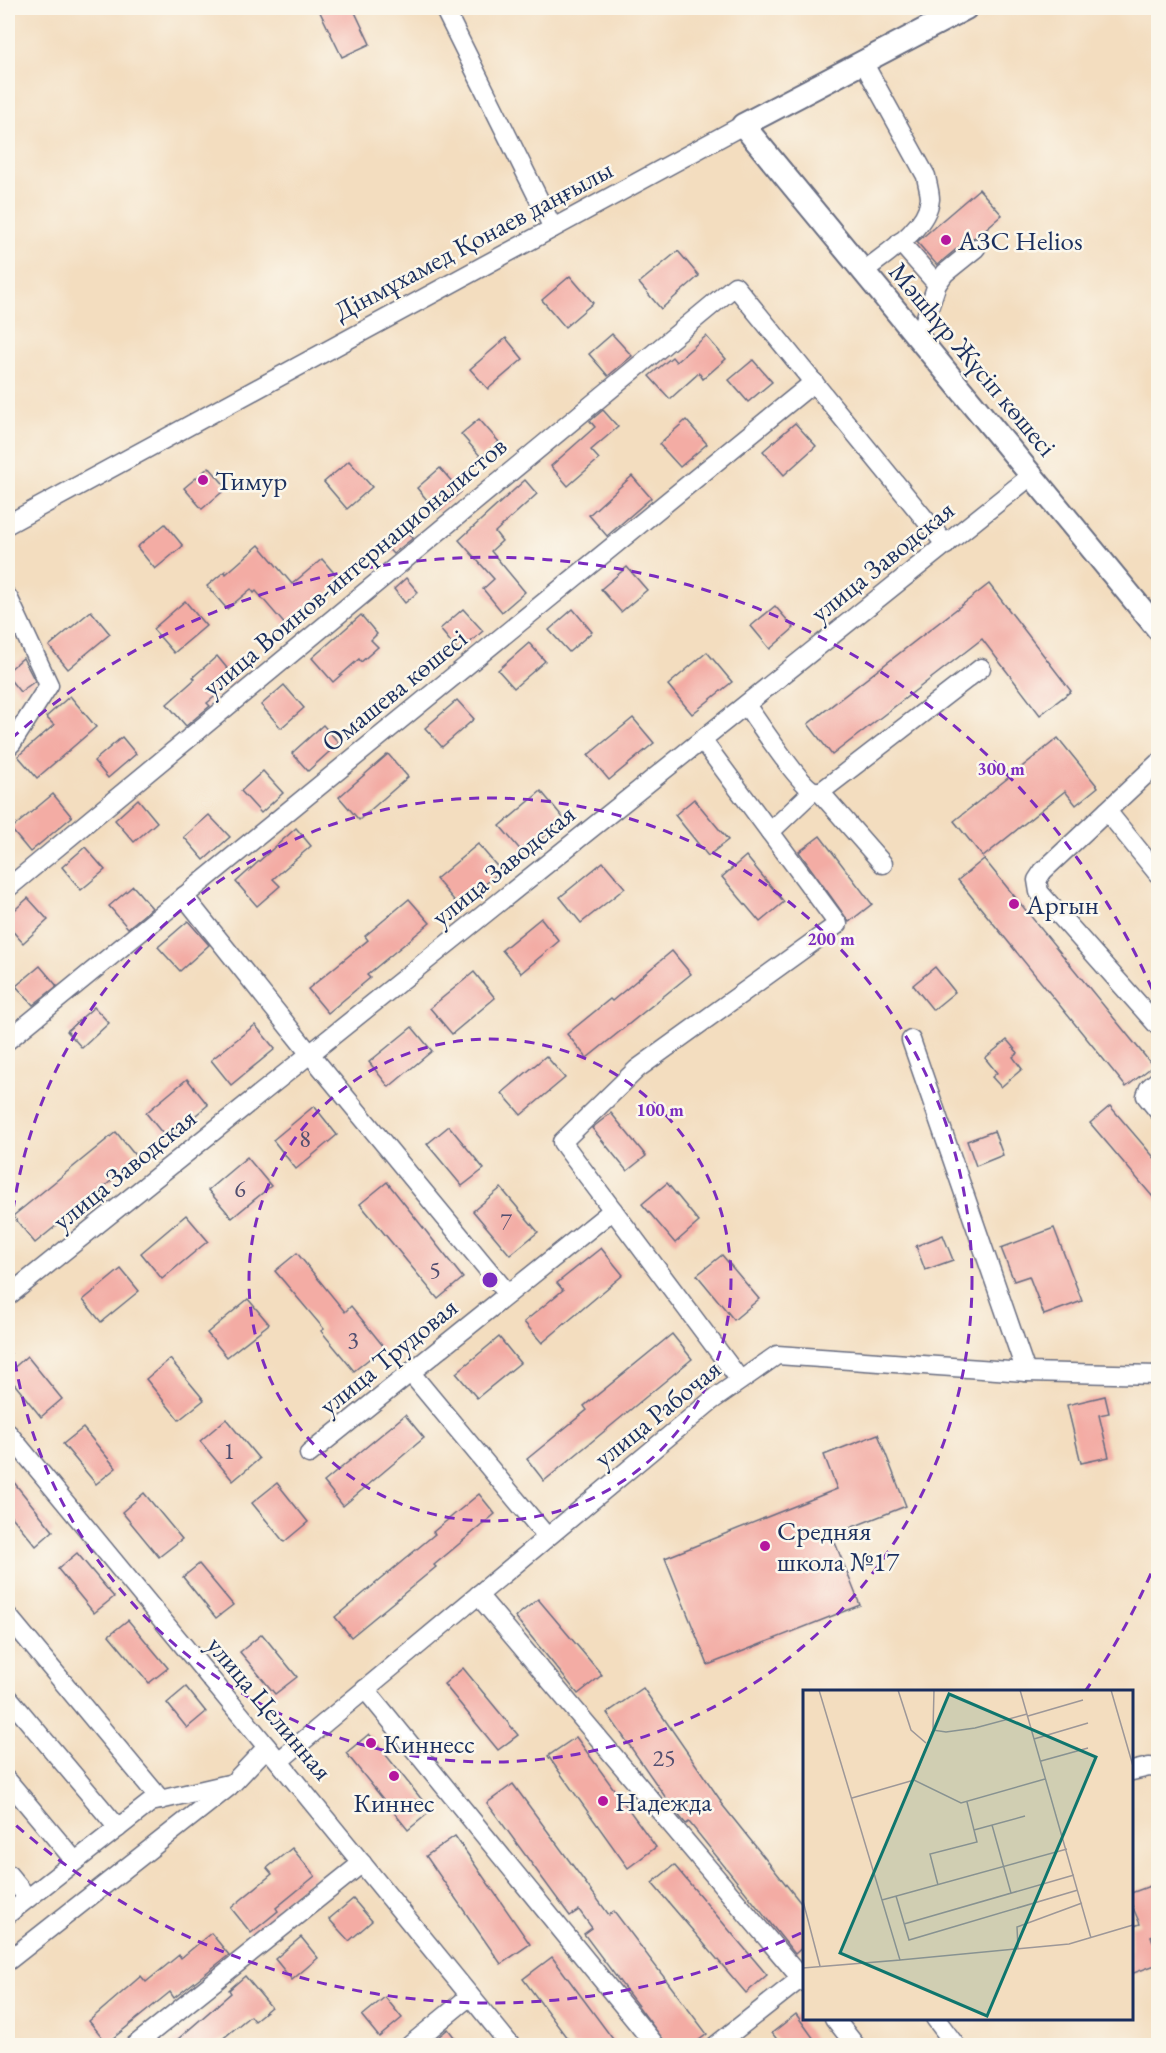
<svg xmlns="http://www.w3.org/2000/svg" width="1166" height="2053" font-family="'EB Garamond',serif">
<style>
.building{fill:#f3aca4}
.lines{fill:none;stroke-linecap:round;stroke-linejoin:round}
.minor-casing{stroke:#676c80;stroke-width:21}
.major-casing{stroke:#676c80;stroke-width:26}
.minor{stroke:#fff;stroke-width:18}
.major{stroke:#fff;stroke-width:22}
.ring{fill:none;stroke:#7b2cbf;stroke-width:3;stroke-dasharray:10 8}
.poi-dot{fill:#b5179e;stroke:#fbf7ec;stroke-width:2}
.labels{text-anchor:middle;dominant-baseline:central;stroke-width:5;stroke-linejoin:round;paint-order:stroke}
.number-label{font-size:24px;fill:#514e70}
.street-label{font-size:27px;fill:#1b2f5e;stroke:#fbf7ec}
.poi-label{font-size:27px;fill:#1b2f5e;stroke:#fbf7ec;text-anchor:start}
.inset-road{fill:none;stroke:#9d9798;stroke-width:1.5}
.view{fill:#0f766e;fill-opacity:0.15;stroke:#0f766e;stroke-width:3}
.inset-edge{fill:none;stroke:#1b2f5e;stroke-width:3}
.centre{fill:#7b2cbf;stroke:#fbf7ec;stroke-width:3}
.ring-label{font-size:18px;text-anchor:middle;font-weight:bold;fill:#7b2cbf;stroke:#fbf7ec;stroke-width:5;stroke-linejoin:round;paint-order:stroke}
</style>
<rect width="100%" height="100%" fill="#fbf7ec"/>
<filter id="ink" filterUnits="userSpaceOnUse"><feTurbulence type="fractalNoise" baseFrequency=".0167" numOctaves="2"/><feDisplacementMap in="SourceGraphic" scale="12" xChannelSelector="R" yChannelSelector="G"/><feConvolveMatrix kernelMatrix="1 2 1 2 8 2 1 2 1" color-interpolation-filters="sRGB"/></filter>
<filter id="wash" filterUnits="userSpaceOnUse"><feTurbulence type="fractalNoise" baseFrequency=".008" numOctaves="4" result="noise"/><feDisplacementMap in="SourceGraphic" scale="24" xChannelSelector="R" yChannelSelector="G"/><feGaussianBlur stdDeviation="1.35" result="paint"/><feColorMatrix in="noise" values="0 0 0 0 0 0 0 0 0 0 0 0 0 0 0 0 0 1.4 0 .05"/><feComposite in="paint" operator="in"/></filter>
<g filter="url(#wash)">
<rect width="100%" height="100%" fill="#f3ddbf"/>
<g id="blocks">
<g class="building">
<polygon points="318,8 353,8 370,44 342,57"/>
<polygon points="979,189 1002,215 976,237 969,239 937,265 917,242"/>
<polygon points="678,251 699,276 661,309 639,283"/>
<polygon points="570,276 593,303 565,327 542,300"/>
<polygon points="612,334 632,356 608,376 589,354"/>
<polygon points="706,336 726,359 703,379 699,373 670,399 649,376 672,357 676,362"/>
<polygon points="506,338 523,359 488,389 470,369"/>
<polygon points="753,360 772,382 748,402 729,380"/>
<polygon points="603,410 618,427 591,450 599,459 568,486 551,466 595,427 590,421"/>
<polygon points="479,419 499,442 481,457 461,434"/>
<polygon points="686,420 707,444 680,467 659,444"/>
<polygon points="795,423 816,446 784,475 763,451"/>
<polygon points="349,461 372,487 347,509 324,482"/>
<polygon points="209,467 227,488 202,509 184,488"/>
<polygon points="440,468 461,492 437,512 417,488"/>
<polygon points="632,476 651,498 607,536 589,515"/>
<polygon points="525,480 537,494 495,532 502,541 491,551 525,592 502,612 483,589 494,579 459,540"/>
<polygon points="165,524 183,546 155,569 137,547"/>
<polygon points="403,526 413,538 393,554 383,543"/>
<polygon points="259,545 292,584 322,559 341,581 288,628 256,591 254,593 251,589 227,609 207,586 225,571 226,574"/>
<polygon points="627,567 647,590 621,612 601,589"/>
<polygon points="406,578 418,592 405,603 394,589"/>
<polygon points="989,584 1071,691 1040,715 982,639 832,755 808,724"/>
<polygon points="185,601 206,626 174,653 153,629"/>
<polygon points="775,606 794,628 770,649 751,626"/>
<polygon points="463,609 483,631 459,652 440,629"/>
<polygon points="573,609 592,632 569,652 549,630"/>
<polygon points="91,611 110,634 68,669 49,646"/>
<polygon points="361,615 377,634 371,640 378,647 361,662 359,659 333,682 312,658"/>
<polygon points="529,643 545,661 514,688 498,670"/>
<polygon points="707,652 732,682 692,714 668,685"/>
<polygon points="217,656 236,679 207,703 210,706 186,726 167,704 195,679 193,677"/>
<polygon points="23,658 35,681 20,692 8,677 8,671"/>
<polygon points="284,685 304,708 281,728 261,705"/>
<polygon points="70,696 96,727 37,778 18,756 54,725 46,717"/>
<polygon points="457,700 474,719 442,747 425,728"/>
<polygon points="633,718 654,743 609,780 588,755"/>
<polygon points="323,725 339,743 308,771 292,753"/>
<polygon points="122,737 136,754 108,778 94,761"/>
<polygon points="1058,738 1098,787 1076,805 1065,791 983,857 954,821"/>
<polygon points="388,754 408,777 359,820 339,797"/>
<polygon points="263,771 283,793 261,813 241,791"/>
<polygon points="541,791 565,820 523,853 500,826"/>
<polygon points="53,794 72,817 30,852 11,829"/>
<polygon points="138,799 157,822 134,842 115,820"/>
<polygon points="694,799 728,840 708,856 675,815"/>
<polygon points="209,815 230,837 204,860 184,837"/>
<polygon points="296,828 311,846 273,879 280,886 257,906 236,882"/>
<polygon points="820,836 872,904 849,922 799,852"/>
<polygon points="478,844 501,871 459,906 436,879"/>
<polygon points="85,847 105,870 81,890 62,867"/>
<polygon points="746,856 784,902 760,922 722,877"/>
<polygon points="984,859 1153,1066 1126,1087 958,880"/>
<polygon points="603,862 625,888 581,923 560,897"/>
<polygon points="133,886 152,908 128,928 109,906"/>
<polygon points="28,898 48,920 23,943 8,926 8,916"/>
<polygon points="409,899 430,923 367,975 370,978 328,1013 308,989 368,940 365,936"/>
<polygon points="541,918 559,941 521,973 502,950"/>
<polygon points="188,921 209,945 180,971 158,947"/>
<polygon points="672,951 691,974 587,1058 567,1034 610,999 612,1001"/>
<polygon points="40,966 57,986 33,1005 16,986"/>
<polygon points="935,967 955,992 933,1010 913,985"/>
<polygon points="474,972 495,998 452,1034 430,1008"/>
<polygon points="94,1007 109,1023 82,1048 67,1031"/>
<polygon points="255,1025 275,1049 231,1085 211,1060"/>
<polygon points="412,1027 432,1051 389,1087 369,1062"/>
<polygon points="1007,1040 1018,1053 1013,1057 1022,1069 1001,1087 992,1077 997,1073 985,1058"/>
<polygon points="546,1056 565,1078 521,1115 502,1093"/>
<polygon points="187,1079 208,1105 167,1139 146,1113"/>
<polygon points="314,1106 337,1135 296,1169 273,1140"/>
<polygon points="1110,1106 1158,1162 1158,1203 1090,1123"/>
<polygon points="611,1113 646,1156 627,1171 592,1128"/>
<polygon points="449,1126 484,1169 462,1186 427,1144"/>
<polygon points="994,1131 1003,1155 976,1166 967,1141"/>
<polygon points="116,1132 138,1159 35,1243 13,1216"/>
<polygon points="247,1157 271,1186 232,1218 208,1190"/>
<polygon points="387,1182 463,1278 438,1299 360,1204"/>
<polygon points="667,1183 699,1222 675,1243 642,1204"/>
<polygon points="501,1188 538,1232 510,1255 473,1211"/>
<polygon points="186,1215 208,1241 162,1279 141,1253"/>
<polygon points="1054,1228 1082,1301 1044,1315 1029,1276 1014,1281 1001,1248"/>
<polygon points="943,1235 953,1260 925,1270 916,1246"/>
<polygon points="601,1248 623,1275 542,1343 524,1322 563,1290 557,1283"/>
<polygon points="297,1253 345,1312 351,1306 384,1347 354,1371 321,1331 324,1329 275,1271"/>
<polygon points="722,1255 759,1299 734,1320 697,1275"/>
<polygon points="121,1269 139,1291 101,1322 83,1300"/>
<polygon points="248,1299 269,1324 227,1357 207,1333"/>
<polygon points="672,1334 692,1359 544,1481 527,1459 587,1410 584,1406"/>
<polygon points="499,1337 520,1363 477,1398 456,1373"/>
<polygon points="27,1356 62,1399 41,1417 8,1376 8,1373"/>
<polygon points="170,1359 204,1400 179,1420 146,1379"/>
<polygon points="1105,1396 1109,1413 1099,1415 1109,1457 1081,1463 1067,1405"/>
<polygon points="405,1415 424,1438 343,1506 324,1482"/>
<polygon points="226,1419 259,1459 233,1481 200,1441"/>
<polygon points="83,1428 116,1468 96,1484 63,1444"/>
<polygon points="878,1434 906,1506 832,1535 860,1605 708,1665 665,1558 837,1489 824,1455"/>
<polygon points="8,1475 53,1531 36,1546 8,1512"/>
<polygon points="277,1483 308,1522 284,1542 252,1503"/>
<polygon points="144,1493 182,1539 159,1557 122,1512"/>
<polygon points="479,1494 495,1514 434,1565 436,1567 351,1637 335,1617 435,1534 433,1532"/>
<polygon points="77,1553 114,1597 94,1613 58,1569"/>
<polygon points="199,1564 233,1605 216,1618 183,1577"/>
<polygon points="538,1599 602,1675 578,1694 515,1617"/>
<polygon points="128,1620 168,1668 149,1683 109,1635"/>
<polygon points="262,1634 297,1677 275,1694 240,1652"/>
<polygon points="463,1668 518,1735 498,1750 444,1684"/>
<polygon points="186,1687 206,1712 187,1728 167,1703"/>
<polygon points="643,1688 721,1801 720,1802 804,1907 804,1946 795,1954 689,1822 686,1824 675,1811 607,1713"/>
<polygon points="369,1734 431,1811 408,1830 346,1753"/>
<polygon points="576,1737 656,1847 628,1868 548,1756"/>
<polygon points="513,1784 609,1915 614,1911 707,2034 691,2046 668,2046 584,1934 592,1928 579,1910 570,1916 487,1803"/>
<polygon points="455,1836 530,1944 501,1964 426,1856"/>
<polygon points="292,1848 315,1876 276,1908 278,1911 251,1933 231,1908 272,1874 267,1868"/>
<polygon points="674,1865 767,1975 746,1993 652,1883"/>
<polygon points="1158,1883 1158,1933 1151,1936 1158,1956 1158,1964 1131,1974 1131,1927 1140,1924 1131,1903 1131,1893"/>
<polygon points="353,1899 372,1921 349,1941 329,1919"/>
<polygon points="211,1933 229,1955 174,1998 170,1992 107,2043 89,2021 141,1976 146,1982 179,1955 181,1958"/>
<polygon points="301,1937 318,1958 292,1980 275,1959"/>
<polygon points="552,1957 618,2046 573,2046 523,1979"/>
<polygon points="245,1976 271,2007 254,2021 250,2016 214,2046 170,2046 231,1993 229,1990"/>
<polygon points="385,1997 402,2018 379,2037 362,2016"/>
<polygon points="796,2014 819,2046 782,2046 772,2033"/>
<polygon points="448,2029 461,2046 427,2046"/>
</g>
</g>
</g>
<g filter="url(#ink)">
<use href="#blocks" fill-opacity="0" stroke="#676c80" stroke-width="1.5"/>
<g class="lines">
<g class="minor-casing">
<g id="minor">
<polyline points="444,8 553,228"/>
<path d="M863,62l63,114c1,7 4,16 4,23 -3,30 -45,55 -66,72"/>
<polyline points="900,242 937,284"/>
<polyline points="919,338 937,284 945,273 976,248"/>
<polyline points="8,524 743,125"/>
<polyline points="8,597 49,685 12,743 8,747"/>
<path d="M746,705c11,15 54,81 68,86 3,1 6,0 9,-1l158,-122"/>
<polyline points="702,740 838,924 637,1069 562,1142 740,1380"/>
<polyline points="1158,763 1043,871 1037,880 1039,892 1158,1026"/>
<polyline points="819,791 883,864"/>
<polyline points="1107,811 1158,874"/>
<polyline points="770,832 813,791"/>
<polyline points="8,888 735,286 946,545"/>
<polyline points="184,896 310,1054 508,1294"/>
<polyline points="8,1040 814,382"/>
<polyline points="911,1040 1026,1372"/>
<polyline points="1158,1080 1149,1088 1146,1096 1158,1111"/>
<polyline points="8,1296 1032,475"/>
<polyline points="410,1372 547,1537"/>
<polyline points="8,1433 267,1747 511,2046"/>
<polyline points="309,1454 613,1210"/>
<polyline points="478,1595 804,1982"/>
<polyline points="8,1616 161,1800"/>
<polyline points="365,1689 656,2046"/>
<polyline points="8,1697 118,1828"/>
<polyline points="279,1761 711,1401 777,1355 1026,1372 1158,1375"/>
<polyline points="1132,1771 1149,1767 1158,1768"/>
<polyline points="8,1781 75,1861"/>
<polyline points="8,1874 28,1898"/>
<polyline points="8,1914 151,1802 233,1783 267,1747"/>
<polyline points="8,1961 230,1786"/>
<polyline points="834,2018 856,2046"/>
<polyline points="935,2018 956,2046"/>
<polyline points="134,2046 362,1863"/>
<polyline points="409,2046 470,1996"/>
<polyline points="715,2046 804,1976"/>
</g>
</g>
<g class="major-casing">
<polyline id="major" points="966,8 743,125 1158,629"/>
</g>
<use href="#minor" class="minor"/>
<use href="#major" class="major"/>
</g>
</g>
<g class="ring">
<circle cx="490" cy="1280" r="241"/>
<circle cx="490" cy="1280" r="482"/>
<path d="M1158 1557A723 723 0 0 1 1086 1690M801 1933A723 723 0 0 1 11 1821M11 739A723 723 0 0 1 1158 1003"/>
</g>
<g class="poi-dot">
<circle cx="946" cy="240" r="6"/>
<circle cx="203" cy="480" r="6"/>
<circle cx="1014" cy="904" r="6"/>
<circle cx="765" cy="1546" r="6"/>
<circle cx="371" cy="1743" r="6"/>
<circle cx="394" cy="1776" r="6"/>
<circle cx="603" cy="1801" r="6"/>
</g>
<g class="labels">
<g class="number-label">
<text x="305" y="1138">8</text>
<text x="240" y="1188">6</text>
<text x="506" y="1221">7</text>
<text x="435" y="1269">5</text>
<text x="353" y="1339">3</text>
<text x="229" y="1450">1</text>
<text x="664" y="1757">25</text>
</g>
<g class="street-label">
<text transform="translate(473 240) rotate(-28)">Дінмұхамед Қонаев даңғылы</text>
<text transform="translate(973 359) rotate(50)">Мәшһүр Жүсіп көшесі</text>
<text transform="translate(882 561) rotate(-39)">улица Заводская</text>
<text transform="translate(354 566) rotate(-40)">улица Воинов-интернационалистов</text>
<text transform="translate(394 690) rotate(-39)">Омашева көшесі</text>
<text transform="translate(503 865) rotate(-39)">улица Заводская</text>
<text transform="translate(124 1169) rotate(-39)">улица Заводская</text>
<text transform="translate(388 1356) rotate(-39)">улица Трудовая</text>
<text transform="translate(657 1413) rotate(-39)">улица Рабочая</text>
<text transform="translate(270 1708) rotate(50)">улица Целинная</text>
</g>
<g class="poi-label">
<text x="958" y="240">АЗС Helios</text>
<text x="215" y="480">Тимур</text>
<text x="1026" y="904">Аргын</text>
<text x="777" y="1530">Средняя<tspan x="777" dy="31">школа №17</tspan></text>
<text x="383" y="1743">Киннесс</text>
<text x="615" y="1801">Надежда</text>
<text x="394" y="1802" text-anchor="middle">Киннес</text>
</g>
</g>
<g transform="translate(803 1690)">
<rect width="330" height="330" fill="#f3ddbf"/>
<path class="inset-road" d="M95,0l13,40 15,13M217,0l71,248M308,0l22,76M225,26l55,-16M130,40l1,-40M231,49l54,-16M238,71l47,-13M111,90l19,-50 13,2 29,-4 52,-14M49,108l62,-18 47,23 84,-24M189,135l19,68M171,140l51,-14M135,195l-8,-31 47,-12 -10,-40M93,206l13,44 169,-50M79,210l185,-51M0,211l17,65M101,234l170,-49M215,259l-1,-22 65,-24M97,270l169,-16 64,-19M0,278l97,-8 -81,-270"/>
<path class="view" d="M146,4l147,63 -109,259 -147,-63z"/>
<rect width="330" height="330" class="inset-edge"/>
</g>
<circle cx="490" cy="1280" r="9" class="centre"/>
<g class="ring-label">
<text x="1001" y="775">300 m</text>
<text x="831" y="945">200 m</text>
<text x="660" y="1116">100 m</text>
</g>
<rect width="1166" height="2053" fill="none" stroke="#fbf7ec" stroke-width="30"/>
</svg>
